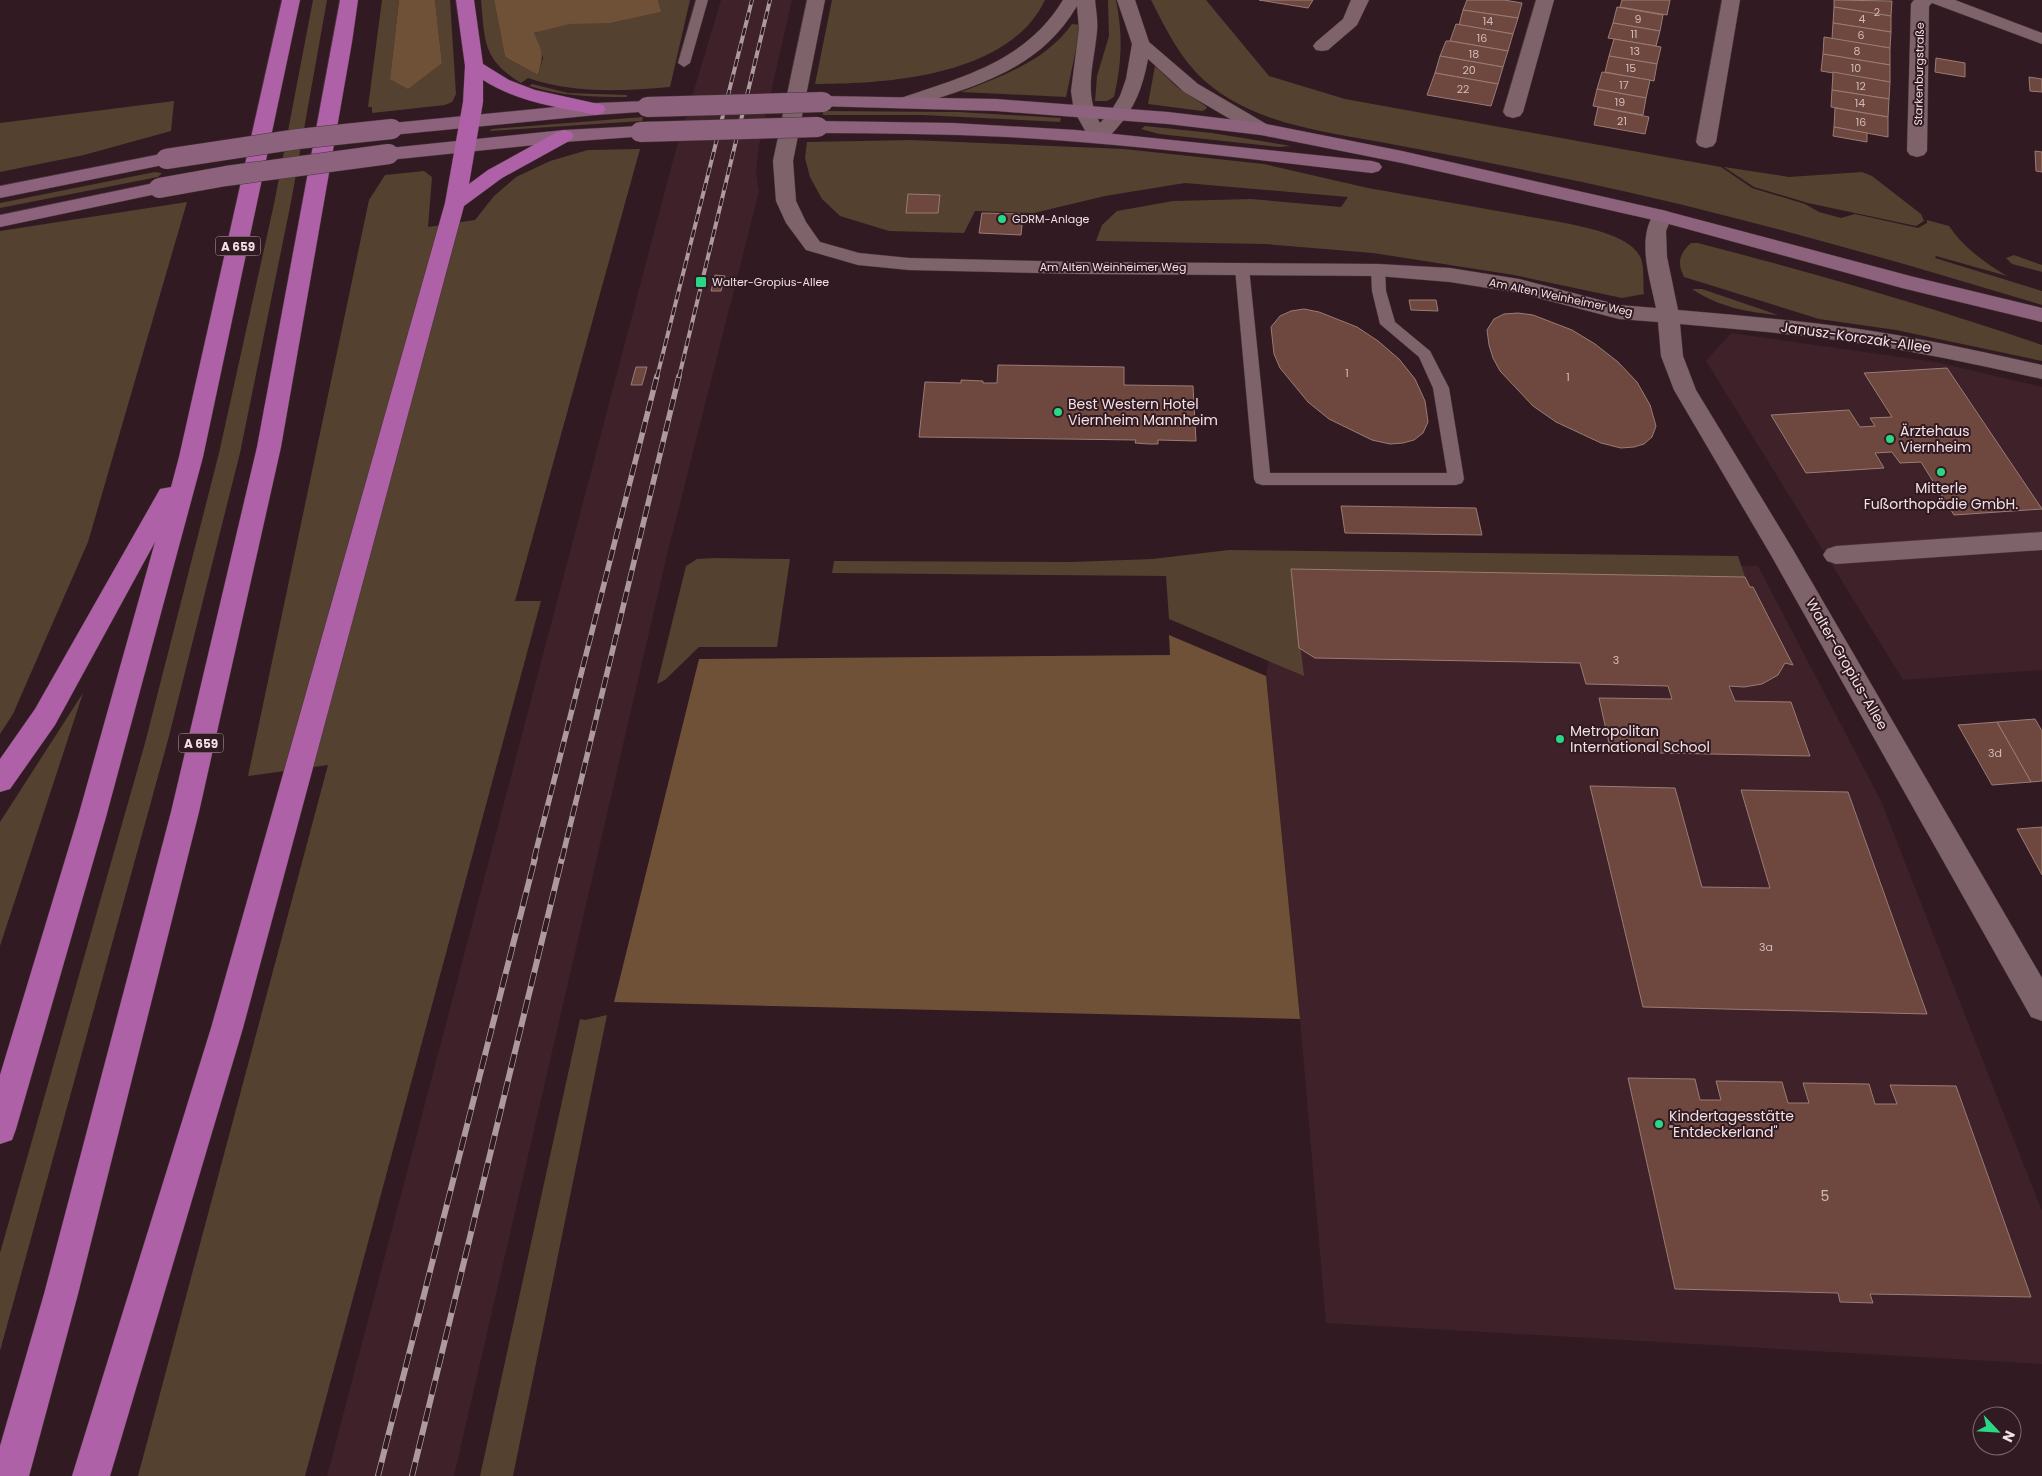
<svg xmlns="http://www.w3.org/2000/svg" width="2042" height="1476" font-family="Poppins,sans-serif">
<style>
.built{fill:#3e2129}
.green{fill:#544130}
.forest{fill:#6e5136}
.building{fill:#6e473e;stroke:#997c75}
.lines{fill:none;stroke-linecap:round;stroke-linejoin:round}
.service-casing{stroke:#48363a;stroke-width:1}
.minor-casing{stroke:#48363a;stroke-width:1}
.tertiary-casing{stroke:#48363a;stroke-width:1}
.secondary-casing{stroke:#48363a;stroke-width:1}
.motorway-casing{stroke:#48363a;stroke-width:1}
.service{fill:#7f636a;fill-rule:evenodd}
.minor{fill:#7f636a;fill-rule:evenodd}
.tertiary{fill:#7f636a;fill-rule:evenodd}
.secondary{fill:#8d627c;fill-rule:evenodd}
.motorway{fill:#ae61a6;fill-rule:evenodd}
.rail-far2-casing{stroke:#ad9a9f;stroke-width:4}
.rail-far1-casing{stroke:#ad9a9f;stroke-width:5.5}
.rail-casing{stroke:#ad9a9f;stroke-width:6}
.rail-far2{stroke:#311a21;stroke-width:2.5;stroke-dasharray:8;stroke-linecap:butt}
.rail-far1{stroke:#311a21;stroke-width:4;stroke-dasharray:11;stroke-linecap:butt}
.rail{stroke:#311a21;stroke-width:4.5;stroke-dasharray:14;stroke-linecap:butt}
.secondary-bridge-casing{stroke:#48363a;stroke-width:21;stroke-linecap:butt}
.secondary-bridge{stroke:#8d627c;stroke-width:20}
.poi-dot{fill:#29d885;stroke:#311a21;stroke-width:2}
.labels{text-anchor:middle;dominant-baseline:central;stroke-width:4;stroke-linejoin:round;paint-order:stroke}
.number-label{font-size:11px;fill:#d1bbbb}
.far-street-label{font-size:11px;fill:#f2e2e5;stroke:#311a21}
.far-poi-label{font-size:11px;fill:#f2e2e5;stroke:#311a21;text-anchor:start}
.shield{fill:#311a21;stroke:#b8a6aa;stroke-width:1}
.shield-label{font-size:12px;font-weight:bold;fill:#f2e2e5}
.street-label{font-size:14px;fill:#f2e2e5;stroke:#311a21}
.poi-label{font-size:14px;fill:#f2e2e5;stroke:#311a21;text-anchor:start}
.near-number-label{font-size:14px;fill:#d1bbbb}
</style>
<rect width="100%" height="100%" fill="#311a21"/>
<g class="built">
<polygon points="721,0 792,0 759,145 756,172 759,191 667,555 454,1476 327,1476 673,160"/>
<polygon points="1731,333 1936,362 2042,387 2042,670 1903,680 1706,361"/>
<polygon points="1283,562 1758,566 1881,801 2042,1211 2042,1364 1326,1323 1300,1019 1266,676"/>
</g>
<g class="green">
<polygon points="313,0 327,0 291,202 240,453 168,740 0,1351 0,1253 145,743 219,453 274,204"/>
<polygon points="382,0 399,0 390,79 442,63 435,0 450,0 456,94 452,102 445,105 372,113 372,107 368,107"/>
<path d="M481,0h13l11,57 33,18 5,-17 -9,-25 39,-10h38l49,-11 -2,-12h32l-20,87c-49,4 -95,7 -142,-9l-7,5c-39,-24 -36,-42 -40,-83z"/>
<path d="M832,0h213c-36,76 -157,84 -230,84z"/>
<path d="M1108,0h8c7,35 6,62 -2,97l-7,4h-12l2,-25 12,-40z"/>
<path d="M1151,0h55l63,76 76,23 376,68 31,21 53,16 14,8 22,6 14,-4 63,14 9,-5v-3l22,6c15,22 35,36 58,50l-71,-20 -1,2 107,33v14c-152,-46 -305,-90 -460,-123 -62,-13 -124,-26 -186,-37 -56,-11 -119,-17 -168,-47 -41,-25 -56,-57 -77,-98z"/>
<path d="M1072,24l9,1 -15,72 -105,-5c41,-16 85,-31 111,-68z"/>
<polygon points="1155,66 1177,87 1207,107 1206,109 1202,111 1148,104"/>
<path d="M532,84l36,9 59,2v2c-34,0 -66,-1 -98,-11z"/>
<polygon points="174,101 171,131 84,155 0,172 0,123"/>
<polygon points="823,111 959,112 1061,118 1060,122 922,115 823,115"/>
<polygon points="643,117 642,121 489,131 492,129"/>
<polygon points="1145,126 1212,133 1291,146 1279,147 1159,134 1141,129"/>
<path d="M911,140l213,9 140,15 104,24 192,34c23,5 76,13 82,40 2,10 1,22 2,32l-22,4 -108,-23 -141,-22 -108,-9 -169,-3 6,-16 15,-14 56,-10 78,-2 90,8 7,-10 -163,-14 -80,13 -71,17 -59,-2 -11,22 -75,-2 -49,-15 -18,-17 -12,-22 -5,-19 2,-16z"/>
<polygon points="640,149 515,601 541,601 305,1476 138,1476 328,765 248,776 369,200 385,175 424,171 432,177 428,227 475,220 494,196 516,177 550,161 588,150"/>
<polygon points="1724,167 1789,177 1862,172 1872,176 1921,214 1924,221 1916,226 1808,203 1754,187"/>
<polygon points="155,172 162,173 158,177 0,208 0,203"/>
<polygon points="187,202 88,542 13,714 0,734 0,231"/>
<path d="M1691,243h7c116,30 230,63 344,102v16l-146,-31 -77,-11 -135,-42c-7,-14 -5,-23 7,-34z"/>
<polygon points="2014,255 2042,265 2042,272 2012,264 2006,258"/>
<path d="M1692,289h10l76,26c-32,-3 -59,-8 -86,-26z"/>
<polygon points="1229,550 1738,556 1745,577 1291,569 1304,676 1169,619 1166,576 832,573 834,561 1071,562 1152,559"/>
<polygon points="714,558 790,559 777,647 699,647 665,680 657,684 686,566 697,559"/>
<polygon points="83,693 0,946 0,822"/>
<polygon points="607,1015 513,1476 480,1476 580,1019 585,1020"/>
</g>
<g class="forest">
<polygon points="399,0 435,0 442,63 408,89 390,79"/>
<path d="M494,0h164l3,12 -50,11 -41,1 -36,9c9,21 10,20 4,42l-33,-18z"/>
<polygon points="1169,635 1266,676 1300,1019 614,1002 699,659 1170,655"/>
</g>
<g class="building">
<polygon points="1259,0 1313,0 1308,8"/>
<polygon points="1467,0 1504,0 1522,3 1518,18 1463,10"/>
<polygon points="1622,0 1670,0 1667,15 1620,7"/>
<polygon points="1834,0 1892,1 1891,16 1834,7"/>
<polygon points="1617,7 1663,15 1660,31 1613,23"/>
<polygon points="1834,7 1891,16 1891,32 1833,23"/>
<polygon points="1463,10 1518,18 1513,34 1459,25"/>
<polygon points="1613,23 1660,31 1656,46 1608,38"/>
<polygon points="1833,23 1891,32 1890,48 1832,39"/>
<polygon points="1456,24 1513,34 1508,51 1450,41"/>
<polygon points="1824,37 1890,48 1890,65 1823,54"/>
<polygon points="1614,39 1661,47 1657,64 1609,56"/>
<polygon points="1446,41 1450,41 1508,51 1503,67 1440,56"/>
<polygon points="1823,54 1890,65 1890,82 1821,71"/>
<polygon points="1440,56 1503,67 1498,84 1435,73"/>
<polygon points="1609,56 1657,64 1654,81 1605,72"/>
<polygon points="1936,58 1965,63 1965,77 1935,72"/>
<polygon points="1602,72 1650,80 1646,98 1597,89"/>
<polygon points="1833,72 1890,82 1889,99 1832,90"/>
<polygon points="1435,73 1498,84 1491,106 1427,95"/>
<polygon points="2029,77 2042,79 2042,92 2030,91"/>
<polygon points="1597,89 1646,98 1643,115 1593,106"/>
<polygon points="1832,90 1889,99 1888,117 1831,107"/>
<polygon points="1598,107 1649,117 1645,134 1594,125"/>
<polygon points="1835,108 1888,117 1888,137 1834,127"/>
<polygon points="1834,127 1867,133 1867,142 1833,136"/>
<polygon points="2035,151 2042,152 2042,172 2036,171"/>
<polygon points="908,194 940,195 938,213 906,213"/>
<polygon points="982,213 1023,214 1021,235 979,233"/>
<polygon points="715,275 725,276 721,291 711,291"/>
<polygon points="1409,300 1436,300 1438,311 1411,310"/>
<polygon points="1304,309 1319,312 1357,327 1378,341 1399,359 1415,379 1425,401 1428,422 1423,433 1414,440 1403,443 1390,444 1372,440 1329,419 1308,402 1280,368 1274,354 1271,327 1280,316 1291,311"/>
<polygon points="1518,313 1533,315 1572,330 1595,344 1618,362 1637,382 1650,405 1656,426 1652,437 1644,444 1634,447 1621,448 1601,443 1556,422 1533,406 1500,371 1493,358 1489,345 1487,330 1494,319 1504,314"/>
<polygon points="998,365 1124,367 1124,385 1193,386 1196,441 1158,440 1158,444 1149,444 1135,443 1136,440 919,437 925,382 961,383 961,380 983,381 983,383 997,383"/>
<polygon points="636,367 647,367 642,385 631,385"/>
<polygon points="1947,368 2042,509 1954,515 1921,462 1900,463 1892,452 1875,453 1884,468 1806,473 1771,415 1849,410 1860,427 1875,426 1870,418 1892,417 1864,373"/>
<polygon points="1341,506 1476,508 1482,535 1345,533"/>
<polygon points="1291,569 1745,577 1750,587 1753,587 1793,665 1785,663 1778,675 1762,684 1744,687 1729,686 1735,701 1791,702 1810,756 1611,752 1599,698 1672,699 1668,686 1586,684 1580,663 1315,658 1299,648"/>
<polygon points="2035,719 2042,731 2042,781 2031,782 1997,722"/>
<polygon points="1997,722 2031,782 1992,785 1958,725"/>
<polygon points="1590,786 1675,788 1702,887 1770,888 1741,790 1848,792 1927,1014 1643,1007"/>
<polygon points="2042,827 2042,875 2017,829"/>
<polygon points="1628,1078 1695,1079 1700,1100 1721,1100 1716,1081 1782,1082 1788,1103 1809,1103 1803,1083 1869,1084 1875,1104 1897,1104 1890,1085 1956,1086 2031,1297 1870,1294 1873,1303 1840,1302 1838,1293 1675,1289"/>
</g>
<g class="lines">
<g class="service-casing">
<g id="service">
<polygon points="696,0 708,0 690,63 684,67 678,63"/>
<polygon points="1242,264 1247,265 1249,268 1270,473 1447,473 1433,388 1419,357 1380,324 1372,291 1371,270 1373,267 1383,267 1385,270 1386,291 1395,322 1430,351 1449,388 1464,479 1462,483 1456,485 1262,485 1256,483 1254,479 1235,268 1237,265"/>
</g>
</g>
<g class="minor-casing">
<g id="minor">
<path d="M807,0h18l-32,161 3,40 10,21 14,20 39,11 50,5 173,4 296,2 72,4 69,11 100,26 37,3c-6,-30 -20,-69 -1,-96l7,-2 7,2 3,4 -6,15 1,26 11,53c58,5 116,10 174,18 64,9 127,23 190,37v14c-63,-14 -127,-28 -191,-37 -57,-8 -114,-13 -171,-18l3,32 13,34 96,158 250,430v43l-11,-4 -259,-460 -98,-167 -13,-34 -3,-34 -39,-3 -100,-26 -69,-11 -72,-6 -296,-2 -173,-4 -51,-5 -52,-15 -20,-27 -10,-22 -3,-40z"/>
<polygon points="1351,0 1369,0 1357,25 1328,50 1322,51 1316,50 1313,46 1316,42 1343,19"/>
<polygon points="1536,0 1554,0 1523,112 1520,116 1513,118 1506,116 1503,112"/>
<polygon points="1722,0 1740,0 1716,142 1713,146 1706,148 1699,146 1696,142"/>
<polygon points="1914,0 1955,0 2042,33 2042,44 1932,3 1929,6 1927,151 1924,155 1917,157 1910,155 1907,151 1911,4"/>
<polygon points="2042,532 2042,550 1836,564 1827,561 1823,555 1827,549 1836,546"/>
</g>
</g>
<g class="tertiary-casing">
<path id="tertiary" d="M1063,0h32c1,10 3,21 2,31 -3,34 -14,61 3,92l11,-12 9,-15 6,-17 6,-35 -15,-44h18l14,42 49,42 70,41 3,4 -3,4 -7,2 -7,-2 -70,-41 -36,-33c-5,27 -13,49 -31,69 -8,9 -13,16 -26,13l-17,-30 -3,-20 8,-62 -2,-23c-37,63 -97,78 -162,100l-7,2 -7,-2 -3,-4 3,-4c64,-22 125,-37 162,-98z"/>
</g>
<g class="secondary-casing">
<g id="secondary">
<polygon points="823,96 996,99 1168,112 1261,123 1402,151 1662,210 1914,277 2042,308 2042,322 1902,288 1658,221 1402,163 1261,135 1168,124 996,111 816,106 813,102 816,98"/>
<polygon points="647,101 654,103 657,107 654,111 596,115 392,135 385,133 382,129 385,125 392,123 596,103"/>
<path d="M818,121l135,2 123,7 296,31 7,2 3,4 -3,4 -7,2c-121,-14 -243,-29 -365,-36 -63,-3 -126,-4 -189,-4l-7,-2 -3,-4 3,-4z"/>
<polygon points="640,126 647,128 650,132 647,136 564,142 389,160 382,158 379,154 382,150 389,148 564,130"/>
<polygon points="166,153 173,155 176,159 173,163 0,198 0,186"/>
<polygon points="159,182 166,184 169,188 166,192 0,227 0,215"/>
</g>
</g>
<g class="motorway-casing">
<g id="motorway">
<polygon points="282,0 300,0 203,457 106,817 16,1129 12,1140 0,1144 0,1075 78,817 155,542 55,725 10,789 0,792 0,759 35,709 160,489 171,487 179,457"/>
<polygon points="340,0 358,0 352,42 281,447 199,812 78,1294 29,1476 0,1476 0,1446 44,1294 171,812 257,447"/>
<path d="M456,0h18l9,64 26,16 26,10 68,15 3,4 -3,4 -7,2c-39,-8 -79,-13 -113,-35v22l-14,82 19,-14 69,-38 7,-2 7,2 3,4 -3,4 -69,38 -38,28 -221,822 -133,448h-38l139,-448 234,-825 18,-101 2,-36z"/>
</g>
</g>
<use href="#service" class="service"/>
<use href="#minor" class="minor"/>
<use href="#tertiary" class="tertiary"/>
<use href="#secondary" class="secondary"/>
<use href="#motorway" class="motorway"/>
<g class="rail-far2-casing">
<g id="rail-far2">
<polyline points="657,377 752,0"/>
<polyline points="679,377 770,0"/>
</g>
</g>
<g class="rail-far1-casing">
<g id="rail-far1">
<polyline points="534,859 657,376"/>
<polyline points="562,859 679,376"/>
</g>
</g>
<g class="rail-casing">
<g id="rail">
<polyline points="378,1476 535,858"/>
<polyline points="412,1476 562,858"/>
</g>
</g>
<use href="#rail-far2" class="rail-far2"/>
<use href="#rail-far1" class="rail-far1"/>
<use href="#rail" class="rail"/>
<g class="secondary-bridge-casing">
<g id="secondary-bridge">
<polyline points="647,107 823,102"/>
<polyline points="640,132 818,127"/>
<polyline points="166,159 298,139 392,129"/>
<polyline points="159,188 226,176 389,154"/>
</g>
</g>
<use href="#secondary-bridge" class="secondary-bridge"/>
</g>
<g class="poi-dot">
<circle cx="1002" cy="219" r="5"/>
<rect x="695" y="276" width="12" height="12" rx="2.5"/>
<circle cx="1058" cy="412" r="5"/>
<circle cx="1890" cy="439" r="5"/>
<circle cx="1941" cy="472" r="5"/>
<circle cx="1560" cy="739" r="5"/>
<circle cx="1659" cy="1124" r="5"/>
</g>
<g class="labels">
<g class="number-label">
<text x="1877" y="12">2</text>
<text x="1638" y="19">9</text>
<text x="1862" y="19">4</text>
<text x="1488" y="21">14</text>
<text x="1634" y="34">11</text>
<text x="1861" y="35">6</text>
<text x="1482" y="38">16</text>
<text x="1635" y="51">13</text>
<text x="1857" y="51">8</text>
<text x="1474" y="54">18</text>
<text x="1631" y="68">15</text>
<text x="1856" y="68">10</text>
<text x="1469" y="70">20</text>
<text x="1624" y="85">17</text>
<text x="1861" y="86">12</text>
<text x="1463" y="89">22</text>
<text x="1620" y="102">19</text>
<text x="1860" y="103">14</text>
<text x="1622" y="121">21</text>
<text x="1861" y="122">16</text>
<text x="1347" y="373">1</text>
<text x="1568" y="377">1</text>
<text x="1616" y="660">3</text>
<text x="1995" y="753">3d</text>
<text x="1766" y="947">3a</text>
</g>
<g class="far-street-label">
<text transform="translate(1919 74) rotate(-89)">Starkenburgstraße</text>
<text x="1113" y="267">Am Alten Weinheimer Weg</text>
<text transform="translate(1561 297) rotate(12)">Am Alten Weinheimer Weg</text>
</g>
<g class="far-poi-label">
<text x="1012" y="219">GDRM-Anlage</text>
<text x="712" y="282">Walter-Gropius-Allee</text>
</g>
<g class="shield">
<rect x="215.5" y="236.5" width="45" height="19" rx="4"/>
<rect x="178.5" y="733.5" width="45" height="19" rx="4"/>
</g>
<g class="shield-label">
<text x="238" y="246">A 659</text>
<text x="201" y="743">A 659</text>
</g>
<g class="street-label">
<text transform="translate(1856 337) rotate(8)">Janusz-Korczak-Allee</text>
<text transform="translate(1847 664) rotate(60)">Walter-Gropius-Allee</text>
</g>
<g class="poi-label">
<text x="1068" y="404">Best Western Hotel<tspan x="1068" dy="16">Viernheim Mannheim</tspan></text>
<text x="1900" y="431">Ärztehaus<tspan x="1900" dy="16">Viernheim</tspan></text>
<text x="1941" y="488" text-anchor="middle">Mitterle<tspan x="1941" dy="16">Fußorthopädie GmbH.</tspan></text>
<text x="1570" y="731">Metropolitan<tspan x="1570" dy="16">International School</tspan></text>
<text x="1669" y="1116">Kindertagesstätte<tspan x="1669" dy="16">"Entdeckerland"</tspan></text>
</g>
<g class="near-number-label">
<text x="1825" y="1196">5</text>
</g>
</g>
<g transform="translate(1997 1431) rotate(115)"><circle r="24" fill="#311a21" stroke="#7e6a6f"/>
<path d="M0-4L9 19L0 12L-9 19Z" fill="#29d885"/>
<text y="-8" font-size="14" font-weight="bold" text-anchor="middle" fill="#f2e2e5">N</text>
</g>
</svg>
